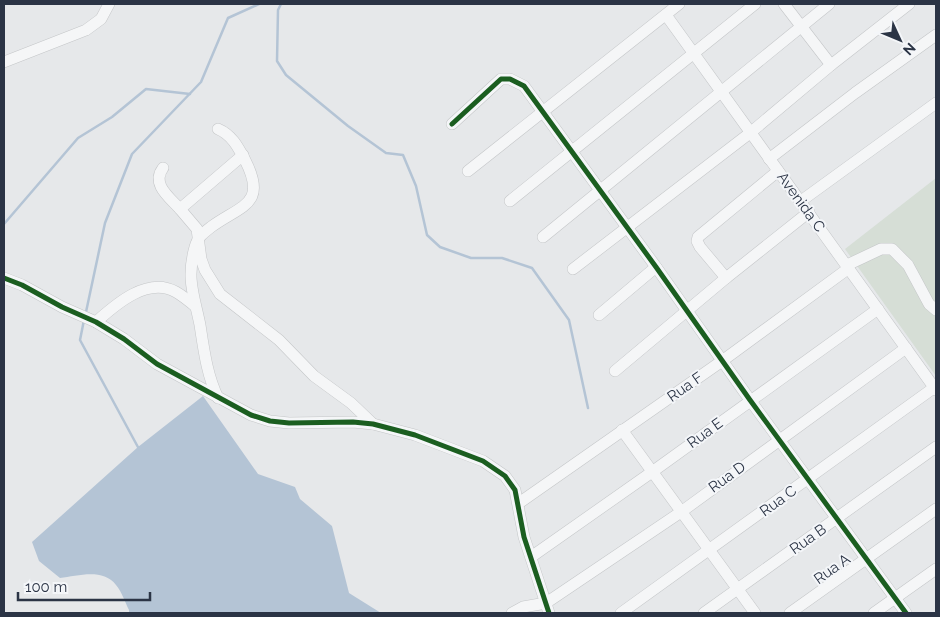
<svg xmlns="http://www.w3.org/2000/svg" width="940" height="617" font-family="Raleway,sans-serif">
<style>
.green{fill:#d6ded6}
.water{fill:#b4c4d5}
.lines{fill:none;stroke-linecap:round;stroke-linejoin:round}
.stream{stroke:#b4c4d5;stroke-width:2.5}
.minor-casing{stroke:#c4c6c8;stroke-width:12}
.minor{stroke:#f5f6f7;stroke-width:11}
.cycleway-casing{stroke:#f4f6f9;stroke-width:8}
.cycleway{stroke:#1b5e20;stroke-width:5}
.labels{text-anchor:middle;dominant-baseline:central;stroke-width:4;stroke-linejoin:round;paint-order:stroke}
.street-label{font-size:15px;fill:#2b3445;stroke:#f4f6f9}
</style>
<rect width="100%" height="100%" fill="#e6e8ea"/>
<polygon class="green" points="936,178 936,376 845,249"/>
<path class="water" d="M203,396l55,78 37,13 5,12 32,27 17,67 32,20h-252v-3c-4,-8 -7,-18 -13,-25 -13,-17 -38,-9 -56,-7l-21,-17 -7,-19 106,-95z"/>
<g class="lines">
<g class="stream">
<polyline points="281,4 278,10 277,61 286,75 348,126 386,153 403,155 416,186 427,235 440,247 471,258 502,258 532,268 569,320 588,408"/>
<polyline points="4,224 78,138 112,117 146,89 190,94"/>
<polyline points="86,312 105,223 132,154 201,82 228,18 259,4"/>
<polyline points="84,320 80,340 139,449"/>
</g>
<g class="minor-casing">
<g id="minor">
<polyline points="784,4 831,65"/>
<polyline points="666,15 936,390"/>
<polyline points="4,62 86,30 101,19 109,4"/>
<polyline points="452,124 501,79 510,79 524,86 656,267 750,400 906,613"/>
<path d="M218,129c14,6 20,18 27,31 23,45 -4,45 -34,67 -9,7 -13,10 -16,20 -9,32 -1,48 5,78 4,26 7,50 18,73"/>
<polyline points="243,155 180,209 197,229 201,259 205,270 220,294 279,340 314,376 351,403 373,424"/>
<polyline points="769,159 855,93 936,35"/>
<path d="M163,168c-12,16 6,29 17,41"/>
<polyline points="468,171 679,4"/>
<polyline points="510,201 755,4"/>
<polyline points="801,201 936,103"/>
<polyline points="543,237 829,4"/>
<polyline points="847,265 881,249 892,249 908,265 929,304 936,310"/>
<polyline points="573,269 750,133 831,65 909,4"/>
<polyline points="4,278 22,285 62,307 96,322 124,339 157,364 251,415 270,421 289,423 353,422 373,424 415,435 483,461 505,476 515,490 524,537 549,613"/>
<polyline points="726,278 700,247 697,241 698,237 778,171"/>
<polyline points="599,315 656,267"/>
<path d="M96,322c20,-18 52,-46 80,-30 7,4 13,9 19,14"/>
<polyline points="615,371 726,278 809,212"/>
<polyline points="622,430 755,613"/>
<polyline points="519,503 722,361 849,268"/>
<polyline points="531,557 652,472 878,309"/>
<polyline points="512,613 523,607 546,603 681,512 906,348"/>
<polyline points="621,613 935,387"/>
<polyline points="704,613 936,447"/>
<polyline points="790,613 936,509"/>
<polyline points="874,613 936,569"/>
</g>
</g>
<use href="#minor" class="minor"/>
<g class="cycleway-casing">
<g id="cycleway">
<polyline points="452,124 501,79 510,79 524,86 656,267 750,400 906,613"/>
<polyline points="4,278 22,285 62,307 96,322 124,339 157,364 251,415 270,421 289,423 353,422 373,424 415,435 483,461 505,476 515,490 524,537 549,613"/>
</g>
</g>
<use href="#cycleway" class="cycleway"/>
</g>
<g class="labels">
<g class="street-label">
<text transform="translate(801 202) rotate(54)">Avenida C</text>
<text transform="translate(685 387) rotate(-35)">Rua F</text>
<text transform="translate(705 433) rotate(-36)">Rua E</text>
<text transform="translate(727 477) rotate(-36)">Rua D</text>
<text transform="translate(778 501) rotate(-36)">Rua C</text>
<text transform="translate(808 539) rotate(-35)">Rua B</text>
<text transform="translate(832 569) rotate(-35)">Rua A</text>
</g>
</g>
<rect width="940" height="617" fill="none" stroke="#2b3445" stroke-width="10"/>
<g transform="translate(900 40) rotate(134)" stroke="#f4f6f9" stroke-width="4" paint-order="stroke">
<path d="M0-4L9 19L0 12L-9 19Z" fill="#2b3445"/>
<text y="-8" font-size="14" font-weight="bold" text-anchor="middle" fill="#2b3445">N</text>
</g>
<path d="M18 592v8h132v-8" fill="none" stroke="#2b3445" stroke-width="2.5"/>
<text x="25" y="592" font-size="15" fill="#2b3445" stroke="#f4f6f9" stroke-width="4" paint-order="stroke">100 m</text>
</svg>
